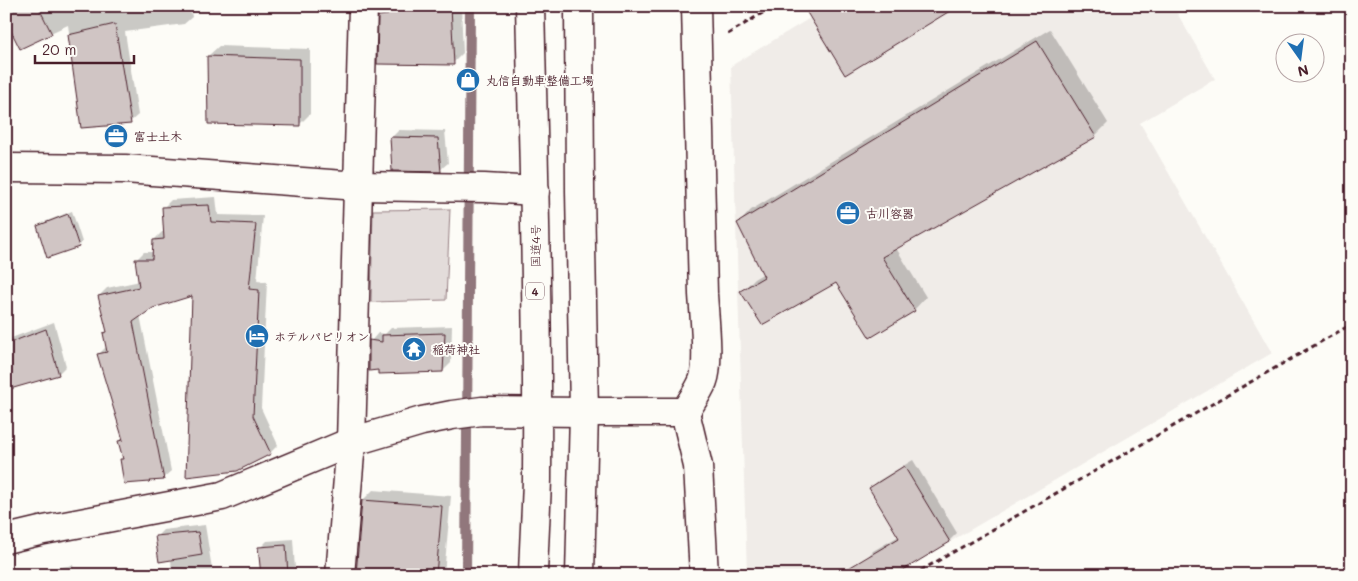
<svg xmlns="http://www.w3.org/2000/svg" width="1358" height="581" font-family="Mali,'Klee One',sans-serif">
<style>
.built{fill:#f0ece8}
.green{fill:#e3dcda;stroke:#967e82}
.shadow{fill:#0003}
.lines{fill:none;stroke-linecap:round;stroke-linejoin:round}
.stream{stroke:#91777b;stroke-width:10}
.building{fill:#d0c5c4;stroke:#4a1f2b}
.street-casing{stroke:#4a1f2b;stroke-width:31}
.secondary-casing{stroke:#4a1f2b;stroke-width:31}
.highway-casing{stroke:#4a1f2b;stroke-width:31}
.path{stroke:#4a1f2b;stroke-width:3;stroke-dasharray:5 4;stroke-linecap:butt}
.street{stroke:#fdfcf7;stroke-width:28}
.secondary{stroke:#fdfcf7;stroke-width:28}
.highway{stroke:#fdfcf7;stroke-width:28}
.labels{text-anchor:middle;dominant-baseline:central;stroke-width:4;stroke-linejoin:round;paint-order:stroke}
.shield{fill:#fdfcf7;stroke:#806168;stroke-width:1}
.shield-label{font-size:11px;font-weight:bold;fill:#4a1f2b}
.poi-label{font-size:12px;font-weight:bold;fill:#4a1f2b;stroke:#fdfcf7;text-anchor:start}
.street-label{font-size:12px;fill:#4a1f2b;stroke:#fdfcf7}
</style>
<rect width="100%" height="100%" fill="#fdfcf7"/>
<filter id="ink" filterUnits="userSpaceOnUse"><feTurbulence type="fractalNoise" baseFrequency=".02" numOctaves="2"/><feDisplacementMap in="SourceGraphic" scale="10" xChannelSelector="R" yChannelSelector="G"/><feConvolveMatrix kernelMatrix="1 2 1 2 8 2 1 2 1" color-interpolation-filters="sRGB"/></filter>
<g filter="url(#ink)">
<polygon class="built" points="830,6 1173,6 1215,79 1140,123 1272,353 893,575 747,575 731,66"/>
<polygon class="green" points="450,209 446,300 371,302 373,210"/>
<g class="shadow">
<polygon points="6,6 190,6 192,17 184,24 125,32 138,115 130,122 82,126 68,25 20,47"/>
<polygon points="390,6 461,6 463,53 453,63 380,17"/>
<polygon points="1050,29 1108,123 1095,136 896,248 926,297 914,310 837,281 742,291 754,279 764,273 739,223 751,210"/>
<polygon points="219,46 310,49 310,114 299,125 208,56"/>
<polygon points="399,130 445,131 448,163 440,170 391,138"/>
<polygon points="216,197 218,215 263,216 257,281 267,282 261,408 278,445 270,453 193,294 152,307 140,315 171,471 163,478 121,460 124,457 120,441 123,437 98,355 106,347 104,334 108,330 99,296 107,288 140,281 136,260 144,252 154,252 154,240 162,232 165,232 163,208 171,200"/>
<polygon points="72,211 82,242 78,246 38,226 42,223"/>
<polygon points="54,322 66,366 58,374 6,372 6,340"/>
<polygon points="452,326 451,363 443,371 371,341 378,333 385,334 391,328"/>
<polygon points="913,460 957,533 949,541 892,575 866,559 873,551 899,536 870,489 878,481"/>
<polygon points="373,490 451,496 444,575 357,575 363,500"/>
<polygon points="205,525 213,575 172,575 171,559 156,537 163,530"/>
<polygon points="293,539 295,569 293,575 262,575 260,548 267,541"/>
<polygon points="73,565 75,575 16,575"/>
</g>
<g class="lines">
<polyline class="stream" points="466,575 470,6"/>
</g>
<g class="building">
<polygon points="6,6 38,6 52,34 20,49 6,21"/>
<polygon points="389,6 451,6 454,65 377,64 378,16 388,15"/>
<polygon points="803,6 958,6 845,75"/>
<polygon points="115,24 131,124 81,128 68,35"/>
<polygon points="1037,41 1096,137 882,257 915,311 870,338 836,283 762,325 740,291 764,277 737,223"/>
<polygon points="207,56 300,59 300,126 208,124"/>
<polygon points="390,137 438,138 441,172 392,171"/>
<polygon points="209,205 211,222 256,224 249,289 259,290 253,416 271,454 237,471 186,477 192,296 153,308 133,322 164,480 149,481 150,482 124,484 120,459 123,459 118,441 123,440 97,354 107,352 103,333 107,332 98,296 139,287 135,259 152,259 153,240 164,239 162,207"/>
<polygon points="68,214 79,247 47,258 37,226"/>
<polygon points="46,329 59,375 10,389 6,364 6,344"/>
<polygon points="445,333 443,372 378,374 378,370 369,371 369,340 382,342 382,335"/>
<polygon points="904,466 950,542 895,575 837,575 899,538 869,488"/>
<polygon points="362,500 442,506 436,575 356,575"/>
<polygon points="198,532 202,555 159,562 155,536"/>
<polygon points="286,545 288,575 261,575 258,547"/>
</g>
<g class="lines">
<g class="street-casing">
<g id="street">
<polyline points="6,168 125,169 358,186 484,188 535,191"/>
<polyline points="685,412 698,466 704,575"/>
<polyline points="6,539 44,530 222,496 351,442 422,421 452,415 482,411 584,412"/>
<polyline points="340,575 351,442 363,6"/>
</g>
</g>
<g class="secondary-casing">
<path id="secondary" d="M584,412h101c6,-10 14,-21 18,-31 7,-17 1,-68 0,-87l-7,-288"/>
</g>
<g class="highway-casing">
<g id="highway">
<path d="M530,6c4,158 8,316 7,474 -1,32 -3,63 -4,95"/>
<polyline points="579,6 580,191 584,412 580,575"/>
</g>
</g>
<g class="path">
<polyline points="728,34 774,6"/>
<polyline points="913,575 1352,324"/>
</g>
<use href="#street" class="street"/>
<use href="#secondary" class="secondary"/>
<use href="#highway" class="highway"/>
</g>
</g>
<defs>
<g id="shop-disc" transform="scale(1.25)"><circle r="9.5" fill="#1f6fb2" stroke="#fdfcf7"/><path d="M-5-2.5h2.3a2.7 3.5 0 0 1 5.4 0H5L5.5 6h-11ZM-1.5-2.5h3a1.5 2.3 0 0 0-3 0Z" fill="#fff"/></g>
<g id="office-disc" transform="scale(1.25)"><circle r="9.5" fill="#1f6fb2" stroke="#fdfcf7"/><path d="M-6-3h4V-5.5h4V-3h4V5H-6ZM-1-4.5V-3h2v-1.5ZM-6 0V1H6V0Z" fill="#fff"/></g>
<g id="hotel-disc" transform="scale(1.25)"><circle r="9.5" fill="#1f6fb2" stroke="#fdfcf7"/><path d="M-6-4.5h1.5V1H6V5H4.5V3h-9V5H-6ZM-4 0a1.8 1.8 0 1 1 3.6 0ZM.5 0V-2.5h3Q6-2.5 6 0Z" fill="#fff"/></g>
<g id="temple-disc" transform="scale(1.25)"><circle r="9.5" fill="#1f6fb2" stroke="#fdfcf7"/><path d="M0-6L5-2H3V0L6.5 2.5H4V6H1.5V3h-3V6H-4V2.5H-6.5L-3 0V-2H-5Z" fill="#fff"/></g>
</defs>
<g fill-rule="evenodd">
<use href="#shop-disc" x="468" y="80"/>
<use href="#office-disc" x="116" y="136"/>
<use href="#office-disc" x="848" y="213"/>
<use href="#hotel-disc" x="257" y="336"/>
<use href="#temple-disc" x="414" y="349"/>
</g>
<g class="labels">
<rect class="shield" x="526" y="282.5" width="18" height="17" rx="4"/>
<g class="shield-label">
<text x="535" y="291">4</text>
</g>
<g class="poi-label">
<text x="486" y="80">丸信自動車整備工場</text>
<text x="134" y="136">富士土木</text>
<text x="866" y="213">古川容器</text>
<text x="274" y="336">ホテルパビリオン</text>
<text x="432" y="349">稲荷神社</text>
</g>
<g class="street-label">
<text transform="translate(535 246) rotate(-90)">国道4号</text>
</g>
</g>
<rect width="1358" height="581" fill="none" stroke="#fdfcf7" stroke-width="25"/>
<rect x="12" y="12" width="1333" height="556" fill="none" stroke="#4a1f2b" stroke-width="2" filter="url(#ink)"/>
<g transform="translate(1300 58) rotate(166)"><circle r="24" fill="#fdfcf7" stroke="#b5a4a5"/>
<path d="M0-4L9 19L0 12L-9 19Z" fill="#1f6fb2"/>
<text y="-8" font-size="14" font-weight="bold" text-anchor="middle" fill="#4a1f2b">N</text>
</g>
<path d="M35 55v8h99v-8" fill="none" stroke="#4a1f2b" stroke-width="2.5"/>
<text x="42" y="55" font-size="15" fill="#4a1f2b" stroke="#fdfcf7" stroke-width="4" paint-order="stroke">20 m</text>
</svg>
